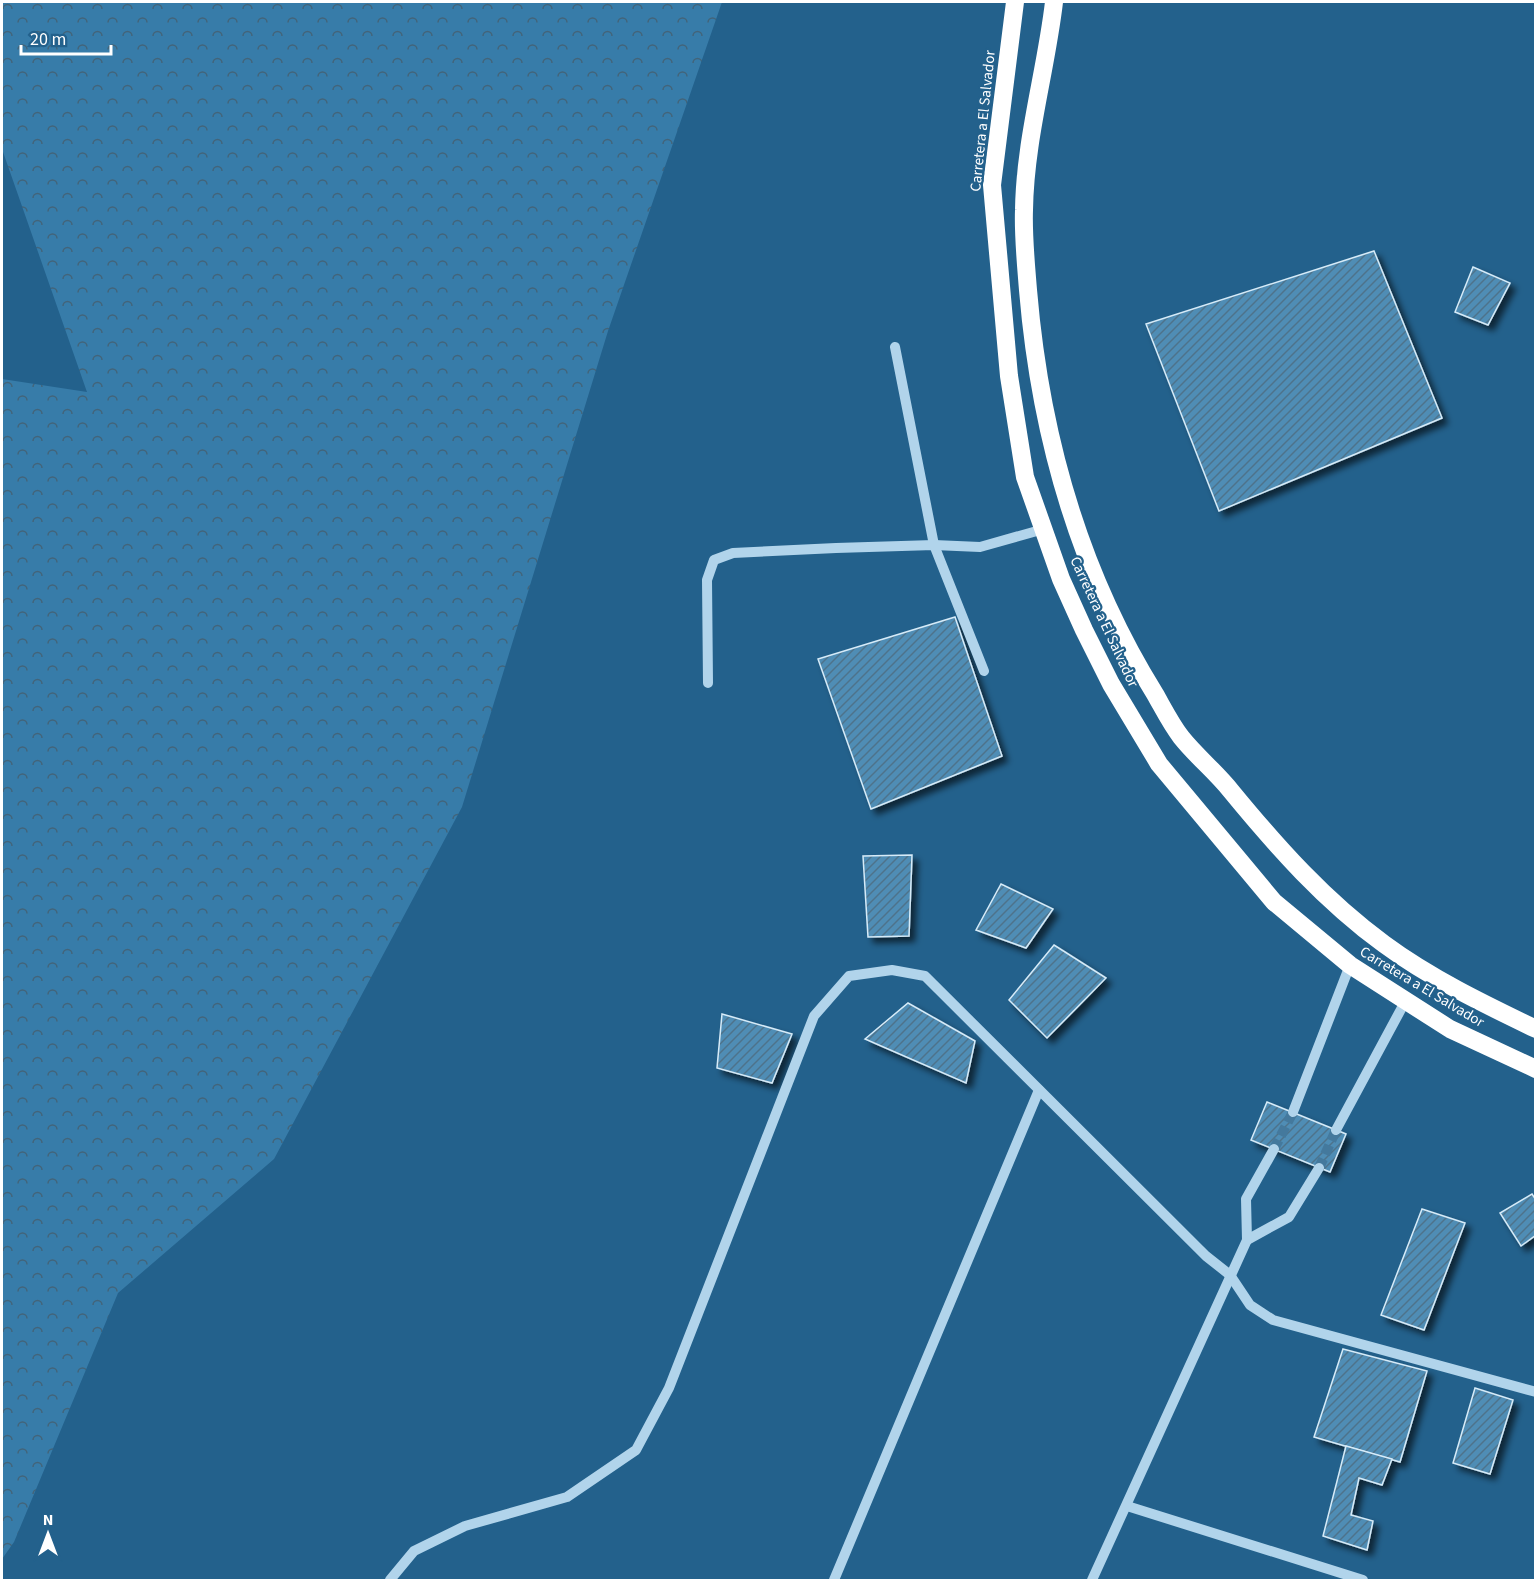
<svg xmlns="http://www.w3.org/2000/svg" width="1537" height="1582" font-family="'Source Sans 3',sans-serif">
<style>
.forest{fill:url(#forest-crowns)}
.building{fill:url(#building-hatch);stroke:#d6ebf8;stroke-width:1.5;filter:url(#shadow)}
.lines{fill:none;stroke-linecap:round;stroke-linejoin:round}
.minor-tunnel{stroke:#44799d;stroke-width:10;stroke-dasharray:10 5;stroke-linecap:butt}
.minor{stroke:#b1d4eb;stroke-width:10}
.highway{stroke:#fff;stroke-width:18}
.labels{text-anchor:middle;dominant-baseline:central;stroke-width:4.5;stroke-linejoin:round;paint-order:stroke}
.street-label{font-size:15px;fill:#fff;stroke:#23618c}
</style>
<defs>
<pattern id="forest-crowns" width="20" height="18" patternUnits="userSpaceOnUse" patternTransform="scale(1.5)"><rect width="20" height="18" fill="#377ca9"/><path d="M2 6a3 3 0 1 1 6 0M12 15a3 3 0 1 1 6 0" fill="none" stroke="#42647a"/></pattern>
<pattern id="building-hatch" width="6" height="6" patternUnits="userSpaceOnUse" patternTransform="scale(1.5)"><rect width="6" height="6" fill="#508db5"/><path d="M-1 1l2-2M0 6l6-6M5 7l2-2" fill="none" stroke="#4e738b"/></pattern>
<filter id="shadow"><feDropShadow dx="5.5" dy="5.5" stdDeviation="3" flood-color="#0009"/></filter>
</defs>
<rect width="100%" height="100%" fill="#23618c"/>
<polygon class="forest" points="2,2 722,2 608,331 462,807 274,1159 118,1293 14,1542 2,1559 2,379 87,392 2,149"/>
<g class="building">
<polygon points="1374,251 1442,418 1219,511 1146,324"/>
<polygon points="1473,267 1510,283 1488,325 1455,312"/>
<polygon points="955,617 1002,756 871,809 818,659"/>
<polygon points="912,855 909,936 868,937 863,856"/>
<polygon points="1001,884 1053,909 1026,948 976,930"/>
<polygon points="1054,945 1106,978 1047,1038 1009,1000"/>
<polygon points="908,1003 975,1041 966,1083 865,1039"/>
<polygon points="722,1014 792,1034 772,1083 717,1068"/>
<polygon points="1267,1102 1346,1134 1330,1172 1251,1140"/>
<polygon points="1532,1194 1536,1200 1536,1235 1521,1246 1500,1213"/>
<polygon points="1422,1209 1465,1223 1424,1330 1381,1315"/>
<polygon points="1343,1349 1427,1371 1400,1462 1314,1437"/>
<polygon points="1475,1388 1513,1400 1490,1474 1453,1463"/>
<polygon points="1346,1446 1392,1459 1382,1485 1359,1478 1351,1515 1373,1521 1367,1550 1323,1536"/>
</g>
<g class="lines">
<g class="minor-tunnel">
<polyline points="1274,1149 1293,1112"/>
<polyline points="1319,1168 1336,1130"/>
</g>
<g class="minor">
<polyline points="895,347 934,545 984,671"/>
<polyline points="708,683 707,580 714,560 733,553 836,548 934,545 980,547 1044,529"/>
<polyline points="1293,1112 1350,965"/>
<polyline points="1336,1130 1406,1000"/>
<polyline points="1247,1240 1289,1217 1319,1168"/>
<polyline points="1127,1506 1363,1580"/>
<polyline points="390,1580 414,1551 465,1526 567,1497 636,1450 669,1388 814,1016 849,976 892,970 925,976 1206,1256 1230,1275 1250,1305 1273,1320 1536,1392"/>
<polyline points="834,1580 1039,1090"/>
<polyline points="1092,1580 1247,1240 1246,1199 1274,1149"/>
</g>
<g class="highway">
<polyline points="1015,2 992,185 1009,376 1025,477 1061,579 1084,630 1111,684 1159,764 1274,902 1350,965 1450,1029 1536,1069"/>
<path d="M1054,2c-8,69 -29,137 -30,208 -1,26 2,54 4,80 12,143 51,282 127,404 8,14 16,30 26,43 15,19 35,35 50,54 46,56 94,110 153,153 46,34 100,60 152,85"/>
</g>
</g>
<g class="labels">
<g class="street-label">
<text transform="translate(983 121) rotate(-84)">Carretera a El Salvador</text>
<text transform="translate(1104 622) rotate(65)">Carretera a El Salvador</text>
<text transform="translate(1422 987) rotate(31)">Carretera a El Salvador</text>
</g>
</g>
<rect width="1537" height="1582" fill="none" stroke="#ffffff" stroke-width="6"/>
<g transform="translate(48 1534)" stroke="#23618c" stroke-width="4.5" paint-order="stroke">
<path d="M0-4.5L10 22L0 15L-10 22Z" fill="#ffffff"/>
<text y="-9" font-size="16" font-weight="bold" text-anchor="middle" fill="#ffffff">N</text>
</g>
<path d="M21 45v9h90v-9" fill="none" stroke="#ffffff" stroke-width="3"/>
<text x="30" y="45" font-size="18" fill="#ffffff" stroke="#23618c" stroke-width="4.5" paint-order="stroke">20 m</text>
</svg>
